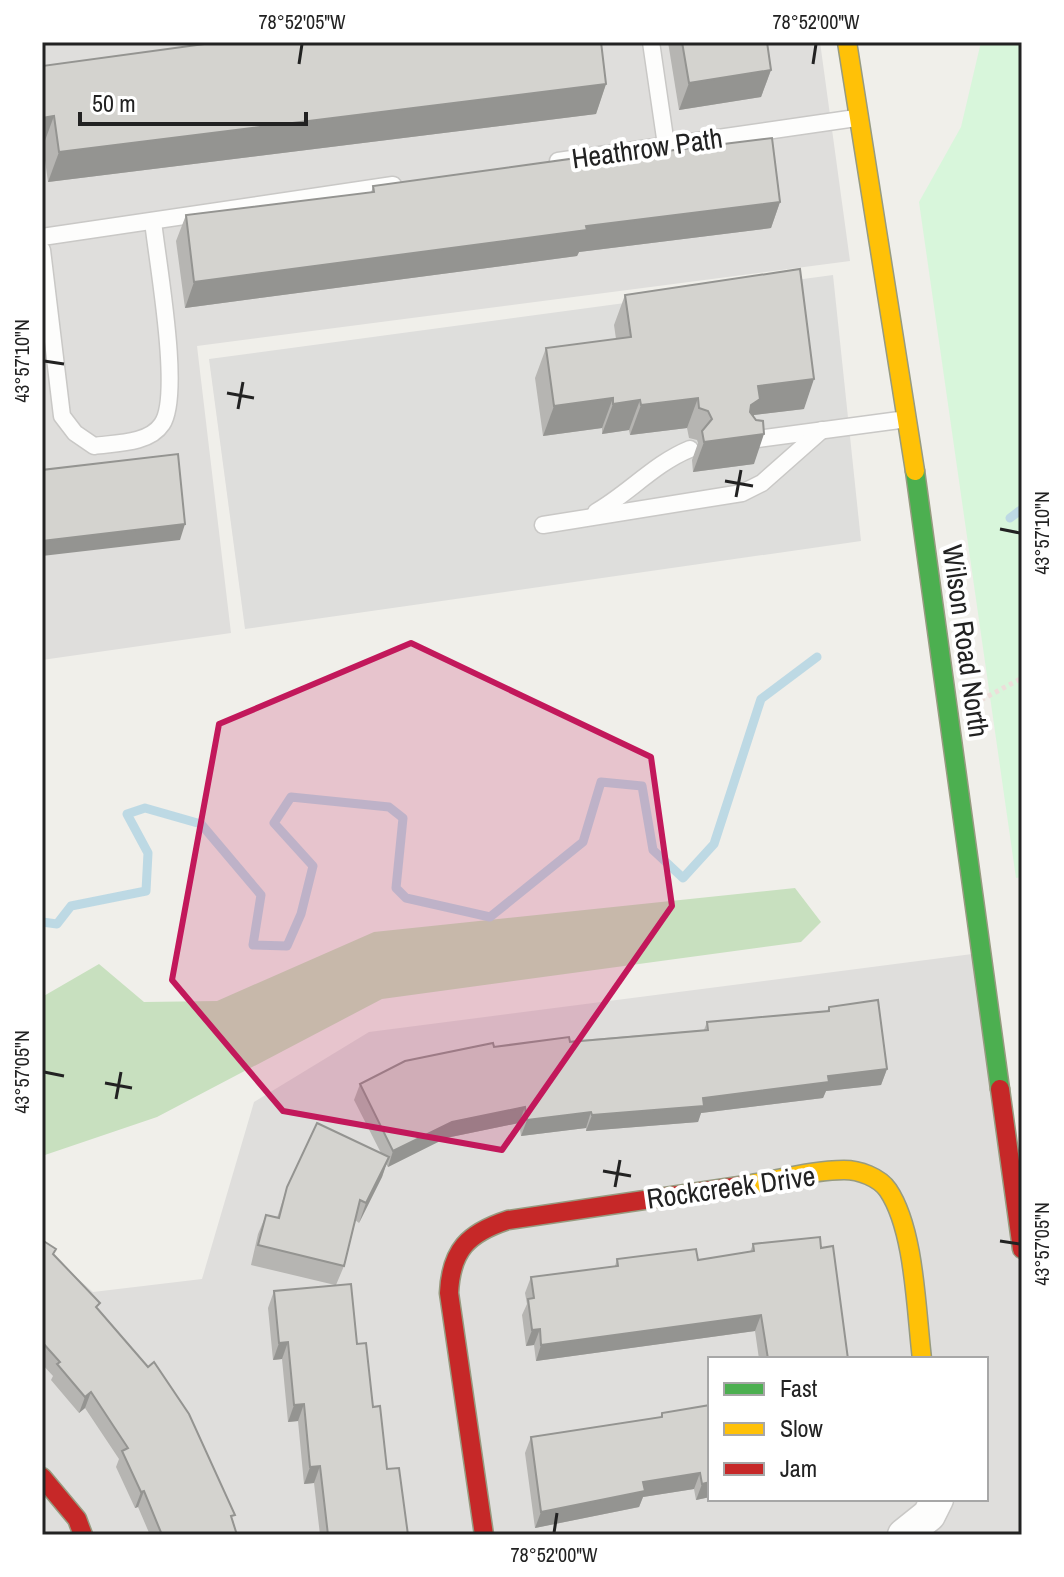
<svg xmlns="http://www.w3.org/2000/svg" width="1064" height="1577" font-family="'Archivo Narrow',sans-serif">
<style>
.residential{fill:#dfdedc;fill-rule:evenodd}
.religious{fill:#dededc}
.forest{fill:#c8e0bf}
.park{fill:#d8f6db}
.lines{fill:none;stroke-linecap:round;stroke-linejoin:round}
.stream{stroke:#bdd9e4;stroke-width:9}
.lane-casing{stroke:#c9c8c6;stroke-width:19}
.street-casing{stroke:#c9c8c6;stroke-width:35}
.fast-casing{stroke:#979b80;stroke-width:21}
.slow-casing{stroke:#979b80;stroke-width:21}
.jam-casing{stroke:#979b80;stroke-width:21}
.path{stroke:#eddeda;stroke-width:5;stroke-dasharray:4 4;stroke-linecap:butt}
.lane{stroke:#fdfdfc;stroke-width:16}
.street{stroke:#fdfdfc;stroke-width:32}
.fast{stroke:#4caf50;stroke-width:18}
.slow{stroke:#ffc107;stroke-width:18}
.jam{stroke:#c62828;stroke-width:18}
.wall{fill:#b6b5b2}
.shaded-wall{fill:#949491}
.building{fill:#d4d3cf;stroke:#949491;stroke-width:2}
.marked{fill:#c2185b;fill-opacity:0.2;stroke:#c2185b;stroke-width:6;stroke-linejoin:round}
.ticks{fill:none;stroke:#222;stroke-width:3}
.labels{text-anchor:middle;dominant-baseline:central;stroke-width:8;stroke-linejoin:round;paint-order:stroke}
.street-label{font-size:28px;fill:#222;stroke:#fff}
.neatline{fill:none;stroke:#222;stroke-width:3}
.ticks-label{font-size:20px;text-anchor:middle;fill:#222}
</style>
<rect width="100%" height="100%" fill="#f0efea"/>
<g class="residential">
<polygon points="42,42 820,42 850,261 197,346 231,633 42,660"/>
<path d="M980,953l42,241v341h-980v-288l51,45 109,-13 52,-177 115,-70zM710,1359h276v140h-276z"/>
</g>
<polygon class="religious" points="833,275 861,541 245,629 209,359"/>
<polygon class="forest" points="795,888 821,922 801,942 382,999 157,1117 42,1156 42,997 99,964 144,1002 217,1001 374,932"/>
<polygon class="park" points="981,42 1022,42 1022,877 1016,878 919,202 961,127"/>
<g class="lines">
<g class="stream">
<polyline points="1010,518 1022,509"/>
<polyline points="42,922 57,924 71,906 146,891 148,853 127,814 145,808 201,824 261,895 253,945 287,946 301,914 313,866 274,823 291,797 389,807 403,818 396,888 406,898 490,917 583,842 601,782 642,786 653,850 683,878 714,844 761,699 817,657"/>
</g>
<g class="lane-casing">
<g id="lane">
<polyline points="651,42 666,145"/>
<polyline points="558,161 856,118"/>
<polyline points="42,237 393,185"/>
<path d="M42,250l20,166 13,17 19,13c21,-3 55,-2 68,-22 20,-29 -5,-164 -9,-203"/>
<polyline points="750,440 907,419"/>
<path d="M596,512c32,-18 59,-49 94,-63"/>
<polyline points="543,525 742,493 762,483 822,430"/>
</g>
</g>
<g class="street-casing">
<polyline id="street" points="904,1535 929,1515 937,1499"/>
</g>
<g class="fast-casing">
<polyline id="fast" points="915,471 1000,1089"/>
</g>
<g class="slow-casing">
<g id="slow">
<polyline points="847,42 915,471"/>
<path d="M746,1185c32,-5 66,-15 98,-15 15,0 35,7 44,20 27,40 28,121 34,169"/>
</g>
</g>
<g class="jam-casing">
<g id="jam">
<polyline points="1000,1089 1022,1249"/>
<polyline points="42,1477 77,1519 83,1535"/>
<path d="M484,1535l-35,-242c2,-43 19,-60 59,-73l238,-35"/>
</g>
</g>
<polyline class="path" points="981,700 1022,678"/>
<use href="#lane" class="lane"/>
<use href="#street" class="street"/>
<use href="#fast" class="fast"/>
<use href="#slow" class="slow"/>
<use href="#jam" class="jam"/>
</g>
<g class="wall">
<polygon points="668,42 767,42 771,70 761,97 679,110"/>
<polygon points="42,66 606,84 596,114 48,182 43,146 42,146"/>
<polygon points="577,162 780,202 771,228 579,252 577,256 185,308 176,241 186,215 371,193 373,186"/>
<polygon points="625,295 804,409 754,415 754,464 693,472 692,460 698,443 697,440 689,438 687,428 630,435 629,430 602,434 602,428 543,436 535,378 546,348 616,339 614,325"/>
<polygon points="829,1007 887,1069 881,1085 826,1091 823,1098 701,1113 698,1122 586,1131 586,1128 521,1136 519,1123 446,1138 388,1167 386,1164 382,1177 359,1223 355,1220 344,1266 336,1285 357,1344 387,1469 408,1535 320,1535 314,1483 304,1484 298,1421 288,1422 282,1359 273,1360 268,1308 274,1291 335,1285 251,1265 258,1234 266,1215 277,1218 287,1187 381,1153 354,1100 360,1084 494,1047 704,1030 707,1022 827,1011"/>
<polygon points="42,1240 98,1309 233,1520 237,1535 150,1535 138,1507 135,1508 116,1467 119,1459 85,1408 79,1413 51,1380 53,1376 42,1364"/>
<polygon points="753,1244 821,1248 848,1359 759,1359 755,1331 536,1361 534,1345 526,1346 522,1315 527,1304 525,1293 531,1277 615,1266 617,1259 698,1260 750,1252"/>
<polygon points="710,1405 710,1497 696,1500 694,1489 643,1497 639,1507 535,1528 525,1453 531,1437 660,1418 662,1413"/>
</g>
<g class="shaded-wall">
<polygon points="771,70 761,97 679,110 689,83"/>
<polygon points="606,84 596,114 48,182 59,152"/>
<polygon points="54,116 43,146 42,146 42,118"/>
<polygon points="780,202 771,228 579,252 577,256 185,308 194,282 586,226"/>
<polygon points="814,379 804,409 754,415 749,429 740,435 758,386"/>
<polygon points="613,398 602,428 543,436 554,406"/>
<polygon points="698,398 687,428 630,435 641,405"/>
<polygon points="640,400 629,430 602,434 613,404"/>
<polygon points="764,434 754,464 693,472 704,442"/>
<polygon points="185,524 180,540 42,556 42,541"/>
<polygon points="887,1069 881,1085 826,1091 823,1098 701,1113 698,1122 586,1131 592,1115 828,1076"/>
<polygon points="525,1107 519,1123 446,1138 388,1167 393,1151 452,1122"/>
<polygon points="591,1112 586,1128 521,1136 527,1120"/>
<polygon points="389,1157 382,1177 359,1223 366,1203"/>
<polygon points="761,1315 755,1331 536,1361 541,1345"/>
<polygon points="540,1329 534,1345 526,1346 532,1330"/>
<polygon points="288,1342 282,1359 273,1360 279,1343"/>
<polygon points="91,1392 85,1408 79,1413 85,1397"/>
<polygon points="304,1404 298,1421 288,1422 294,1405"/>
<polygon points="320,1466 314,1483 304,1484 310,1467"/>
<polygon points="700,1473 694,1489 643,1497 639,1507 535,1528 541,1512 643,1482"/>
<polygon points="710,1482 710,1497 696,1500 702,1484"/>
<polygon points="144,1491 138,1507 135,1508 141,1492"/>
</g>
<g class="building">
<polygon points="219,42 601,42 606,84 59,152 54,116 42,118 42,66"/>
<polygon points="682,42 767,42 771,70 689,83"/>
<polygon points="772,138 780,202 586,226 587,230 194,282 186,215 374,192 373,186 577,158 577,162"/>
<polygon points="800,269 814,379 758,386 760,399 751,405 750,412 756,420 763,421 764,434 704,442 702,431 712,419 708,411 699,408 698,398 641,405 640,400 613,404 613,398 554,406 546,348 631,337 625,295"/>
<polygon points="178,454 185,524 42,541 42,470"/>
<polygon points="878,1000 887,1069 828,1076 829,1082 703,1098 704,1106 592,1115 591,1112 527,1120 525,1107 452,1122 393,1151 360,1084 405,1061 493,1043 494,1047 569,1037 570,1042 708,1030 707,1022 829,1011 829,1007"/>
<polygon points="317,1123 389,1157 366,1203 360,1200 344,1266 258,1245 266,1215 279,1218 287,1187"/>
<polygon points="820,1237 821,1248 833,1246 848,1359 768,1359 761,1315 541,1345 540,1329 532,1330 528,1299 534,1298 531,1277 618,1266 617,1259 696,1249 698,1260 754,1251 753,1244"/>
<polygon points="42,1240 56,1249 53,1254 100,1303 96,1307 148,1367 154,1362 189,1414 235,1515 231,1516 237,1535 162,1535 144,1491 141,1492 122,1451 128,1448 91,1392 85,1397 57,1364 60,1362 42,1342"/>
<polygon points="351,1284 357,1344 366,1343 373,1407 380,1406 387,1469 399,1468 408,1535 328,1535 320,1466 310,1467 304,1404 294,1405 288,1342 279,1343 274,1291"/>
<polygon points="710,1405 710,1482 702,1484 700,1473 643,1482 645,1491 541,1512 531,1437 662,1417 662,1413"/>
</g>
<path class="marked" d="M411,643l240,114 21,149 -170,244 -219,-39 -111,-131 47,-256z"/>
<path class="ticks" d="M299,64l3,-20M813,64l3,-20M44,361l20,3M227,393l27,5M238,409l5,-27M725,481l28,5M736,497l5,-27M1000,529l20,4M44,1072l20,4M105,1083l27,5M116,1099l5,-27M603,1171l28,5M615,1187l5,-27M1000,1241l20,3M554,1533l3,-20"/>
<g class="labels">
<g class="street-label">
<text transform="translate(647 148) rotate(-8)">Heathrow Path</text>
<text transform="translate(966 641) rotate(82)">Wilson Road North</text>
<text transform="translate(731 1187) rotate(-8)">Rockcreek Drive</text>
</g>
</g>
<rect width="1064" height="1577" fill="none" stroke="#ffffff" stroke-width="88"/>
<rect x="708" y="1357" width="280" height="144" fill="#ffffff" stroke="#a7a7a7" stroke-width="2"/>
<rect x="724" y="1383" width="40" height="12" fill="#4caf50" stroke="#a7a7a7" stroke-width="2"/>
<text x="780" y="1397" font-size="24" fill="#222222">Fast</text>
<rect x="724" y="1423" width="40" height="12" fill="#ffc107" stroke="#a7a7a7" stroke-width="2"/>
<text x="780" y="1437" font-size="24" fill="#222222">Slow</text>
<rect x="724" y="1463" width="40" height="12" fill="#c62828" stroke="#a7a7a7" stroke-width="2"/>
<text x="780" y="1477" font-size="24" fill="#222222">Jam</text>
<path d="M80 112v12h226v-12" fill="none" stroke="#222222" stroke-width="4"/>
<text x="92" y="112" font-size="24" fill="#222222" stroke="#ffffff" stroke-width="6" paint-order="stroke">50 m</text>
<rect x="44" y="44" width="976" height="1489" class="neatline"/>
<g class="ticks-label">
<text x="302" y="29">78°52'05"W</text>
<text x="816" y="29">78°52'00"W</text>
<text transform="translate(22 361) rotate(-90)" y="7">43°57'10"N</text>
<text transform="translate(1042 533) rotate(-90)" y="7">43°57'10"N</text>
<text transform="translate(22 1072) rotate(-90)" y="7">43°57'05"N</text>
<text transform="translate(1042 1244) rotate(-90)" y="7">43°57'05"N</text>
<text x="554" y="1562">78°52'00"W</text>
</g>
</svg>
